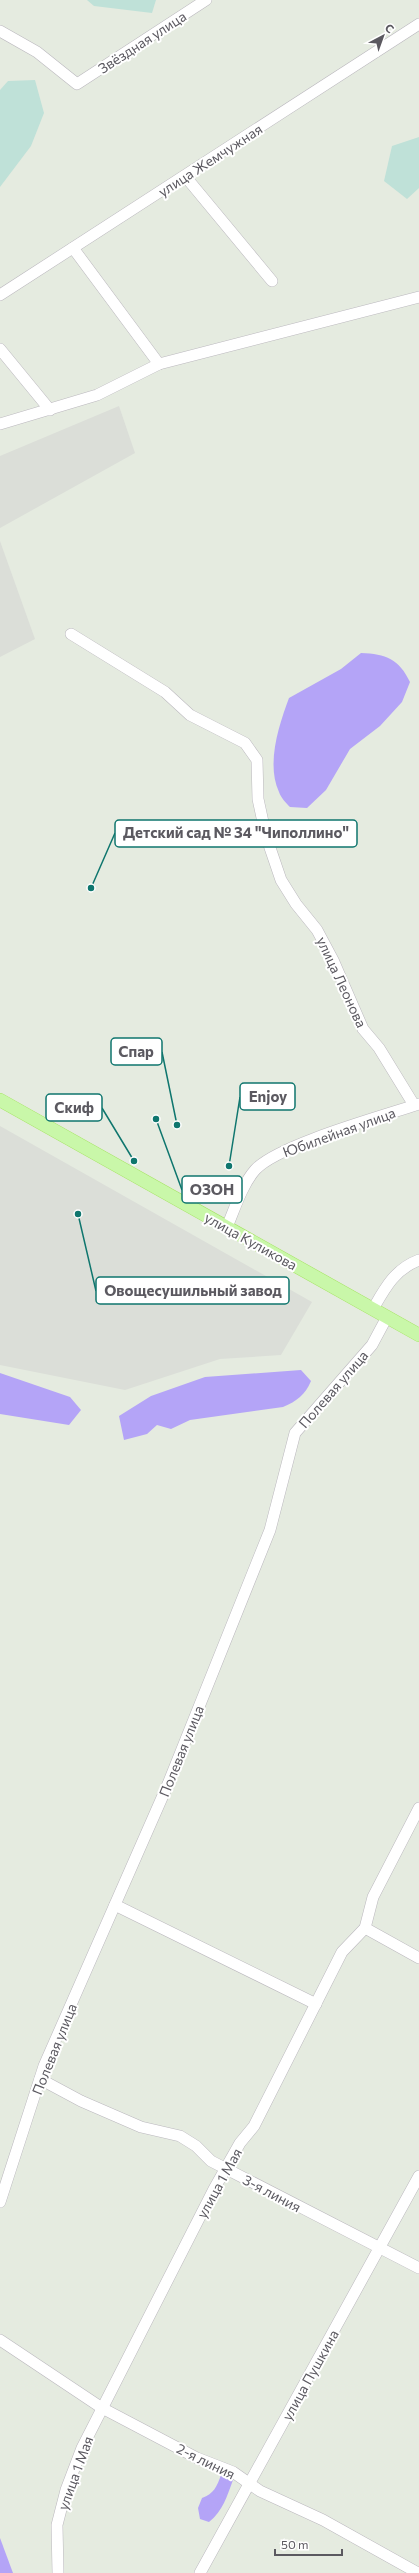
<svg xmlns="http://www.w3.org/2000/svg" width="419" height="2573" font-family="Commissioner,sans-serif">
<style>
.industrial{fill:#dbded8}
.green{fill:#bfe1d8}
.water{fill:#b4a4f7}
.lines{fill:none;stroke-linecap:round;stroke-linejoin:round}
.minor-casing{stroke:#bbb8be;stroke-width:12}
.major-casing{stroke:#a5e361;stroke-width:14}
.minor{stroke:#fff;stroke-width:11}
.major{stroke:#c9f7a9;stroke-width:13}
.labels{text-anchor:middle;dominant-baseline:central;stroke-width:4;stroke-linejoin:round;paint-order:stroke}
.street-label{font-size:14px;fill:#5b5960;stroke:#fff}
.leader{fill:none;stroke:#0f766e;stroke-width:1.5}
.callout-dot{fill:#0f766e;stroke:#fff;stroke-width:1.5}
.callout{fill:#fff;stroke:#0f766e;stroke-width:1.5}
.callout-label{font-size:15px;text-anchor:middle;font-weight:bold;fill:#5b5960}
</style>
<rect width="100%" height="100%" fill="#e5ebe0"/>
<g class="industrial">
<polygon points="119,406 135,453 0,528 0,456"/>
<polygon points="0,541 35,639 0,657"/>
<polygon points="0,1126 312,1302 281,1355 220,1359 125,1390 0,1365"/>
</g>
<g class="green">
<polygon points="87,0 156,0 152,13 94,6"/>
<polygon points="35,80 44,113 31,146 0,187 0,90 8,81"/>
<polygon points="419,137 419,188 407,199 384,181 392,146"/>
</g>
<g class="water">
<path d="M361,653c25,1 38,6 49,29l-8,20 -22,24 -30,23 -24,41 -19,18 -17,-1c-4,-4 -9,-9 -11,-15 -13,-28 0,-67 10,-94l52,-29z"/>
<path d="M301,1370l10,11c-6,14 -14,20 -28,26l-93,13 -19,9 -14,-4 -10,9 -23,6 -5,-24 32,-20 54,-19z"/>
<polygon points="0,1373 70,1397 81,1410 69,1425 0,1414"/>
<path d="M221,2475l8,1 4,4c-6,16 -10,31 -24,42l-9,-3 -2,-11 4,-10c12,-4 15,-12 19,-23z"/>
<polygon points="0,2538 13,2573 0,2573"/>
</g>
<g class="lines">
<g class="minor-casing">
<g id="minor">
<polyline points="0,31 37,52 77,84 206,0"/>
<polyline points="185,176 272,281"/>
<polyline points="73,248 159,364"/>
<polyline points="0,295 419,24"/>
<polyline points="0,349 50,410"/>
<polyline points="0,424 97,395 159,364 419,297"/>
<polyline points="71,634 165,692 190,715 245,743 257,760 258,799 266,836 281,880 296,904 317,930 333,960 363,1029 379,1048 414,1105"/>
<path d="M227,1227c8,-19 15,-42 28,-57 22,-25 128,-54 164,-66"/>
<path d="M373,1309c12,-21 22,-40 46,-49"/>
<polyline points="115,1905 316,2004"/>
<polyline points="365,1928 419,1958"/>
<polyline points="40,2079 81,2101 141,2127 180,2136 196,2146 211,2161 419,2268"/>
<polyline points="0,2202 44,2066 168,1784 270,1530 295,1433 372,1345 387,1317"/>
<polyline points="0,2340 102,2408 197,2458 233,2472 260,2491 323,2520 418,2573"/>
<polyline points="58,2573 57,2525 66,2490 82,2448 214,2189 240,2143 254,2126 342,1952 365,1928 373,1897 419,1808"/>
<polyline points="200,2573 419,2176"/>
</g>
</g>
<g class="major-casing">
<polyline id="major" points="0,1100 419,1335"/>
</g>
<use href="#minor" class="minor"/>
<use href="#major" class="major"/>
</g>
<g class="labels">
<g class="street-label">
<text transform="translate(142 42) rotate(-33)">Звёздная улица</text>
<text transform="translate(210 160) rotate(-33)">улица Жемчужная</text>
<text transform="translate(342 982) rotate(65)">улица Леонова</text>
<text transform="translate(339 1132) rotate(-20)">Юбилейная улица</text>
<text transform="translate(251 1241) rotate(29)">улица Куликова</text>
<text transform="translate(333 1389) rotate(-49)">Полевая улица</text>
<text transform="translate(181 1751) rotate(-68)">Полевая улица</text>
<text transform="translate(54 2049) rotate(-68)">Полевая улица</text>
<text transform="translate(219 2183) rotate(-61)">улица 1 Мая</text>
<text transform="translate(272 2193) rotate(28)">3-я линия</text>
<text transform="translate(310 2375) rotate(-61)">улица Пушкина</text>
<text transform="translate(206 2461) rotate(26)">2-я линия</text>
<text transform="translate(75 2473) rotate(-70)">улица 1 Мая</text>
</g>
</g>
<path class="leader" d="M91 888L115 833M177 1125L162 1052M229 1166L240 1097M134 1161L102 1108M156 1119L182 1190M78 1214L96 1291"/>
<g class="callout-dot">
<circle cx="91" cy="888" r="4"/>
<circle cx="177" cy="1125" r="4"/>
<circle cx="229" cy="1166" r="4"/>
<circle cx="134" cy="1161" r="4"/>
<circle cx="156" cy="1119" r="4"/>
<circle cx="78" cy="1214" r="4"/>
</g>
<g class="callout">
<rect x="115" y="820" width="242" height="27" rx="4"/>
<rect x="111" y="1038" width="51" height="27" rx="4"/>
<rect x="240" y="1083" width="55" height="27" rx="4"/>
<rect x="46" y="1094" width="56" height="27" rx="4"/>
<rect x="182" y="1176" width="60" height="27" rx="4"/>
<rect x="96" y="1277" width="193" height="27" rx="4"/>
</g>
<g class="callout-label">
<text x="236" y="838">Детский сад № 34 "Чиполлино"</text>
<text x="136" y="1057">Спар</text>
<text x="268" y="1102">Enjoy</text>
<text x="74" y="1113">Скиф</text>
<text x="212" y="1195">ОЗОН</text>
<text x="193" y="1296">Овощесушильный завод</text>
</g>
<g transform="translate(383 36) rotate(41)" stroke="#ffffff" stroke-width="3" paint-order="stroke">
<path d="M0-3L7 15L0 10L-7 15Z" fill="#5b5960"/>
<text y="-6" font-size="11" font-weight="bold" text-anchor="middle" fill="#5b5960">С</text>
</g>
<path d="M275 2549v6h67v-6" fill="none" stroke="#5b5960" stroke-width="2"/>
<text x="281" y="2549" font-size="12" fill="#5b5960" stroke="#ffffff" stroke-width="3" paint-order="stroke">50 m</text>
</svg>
